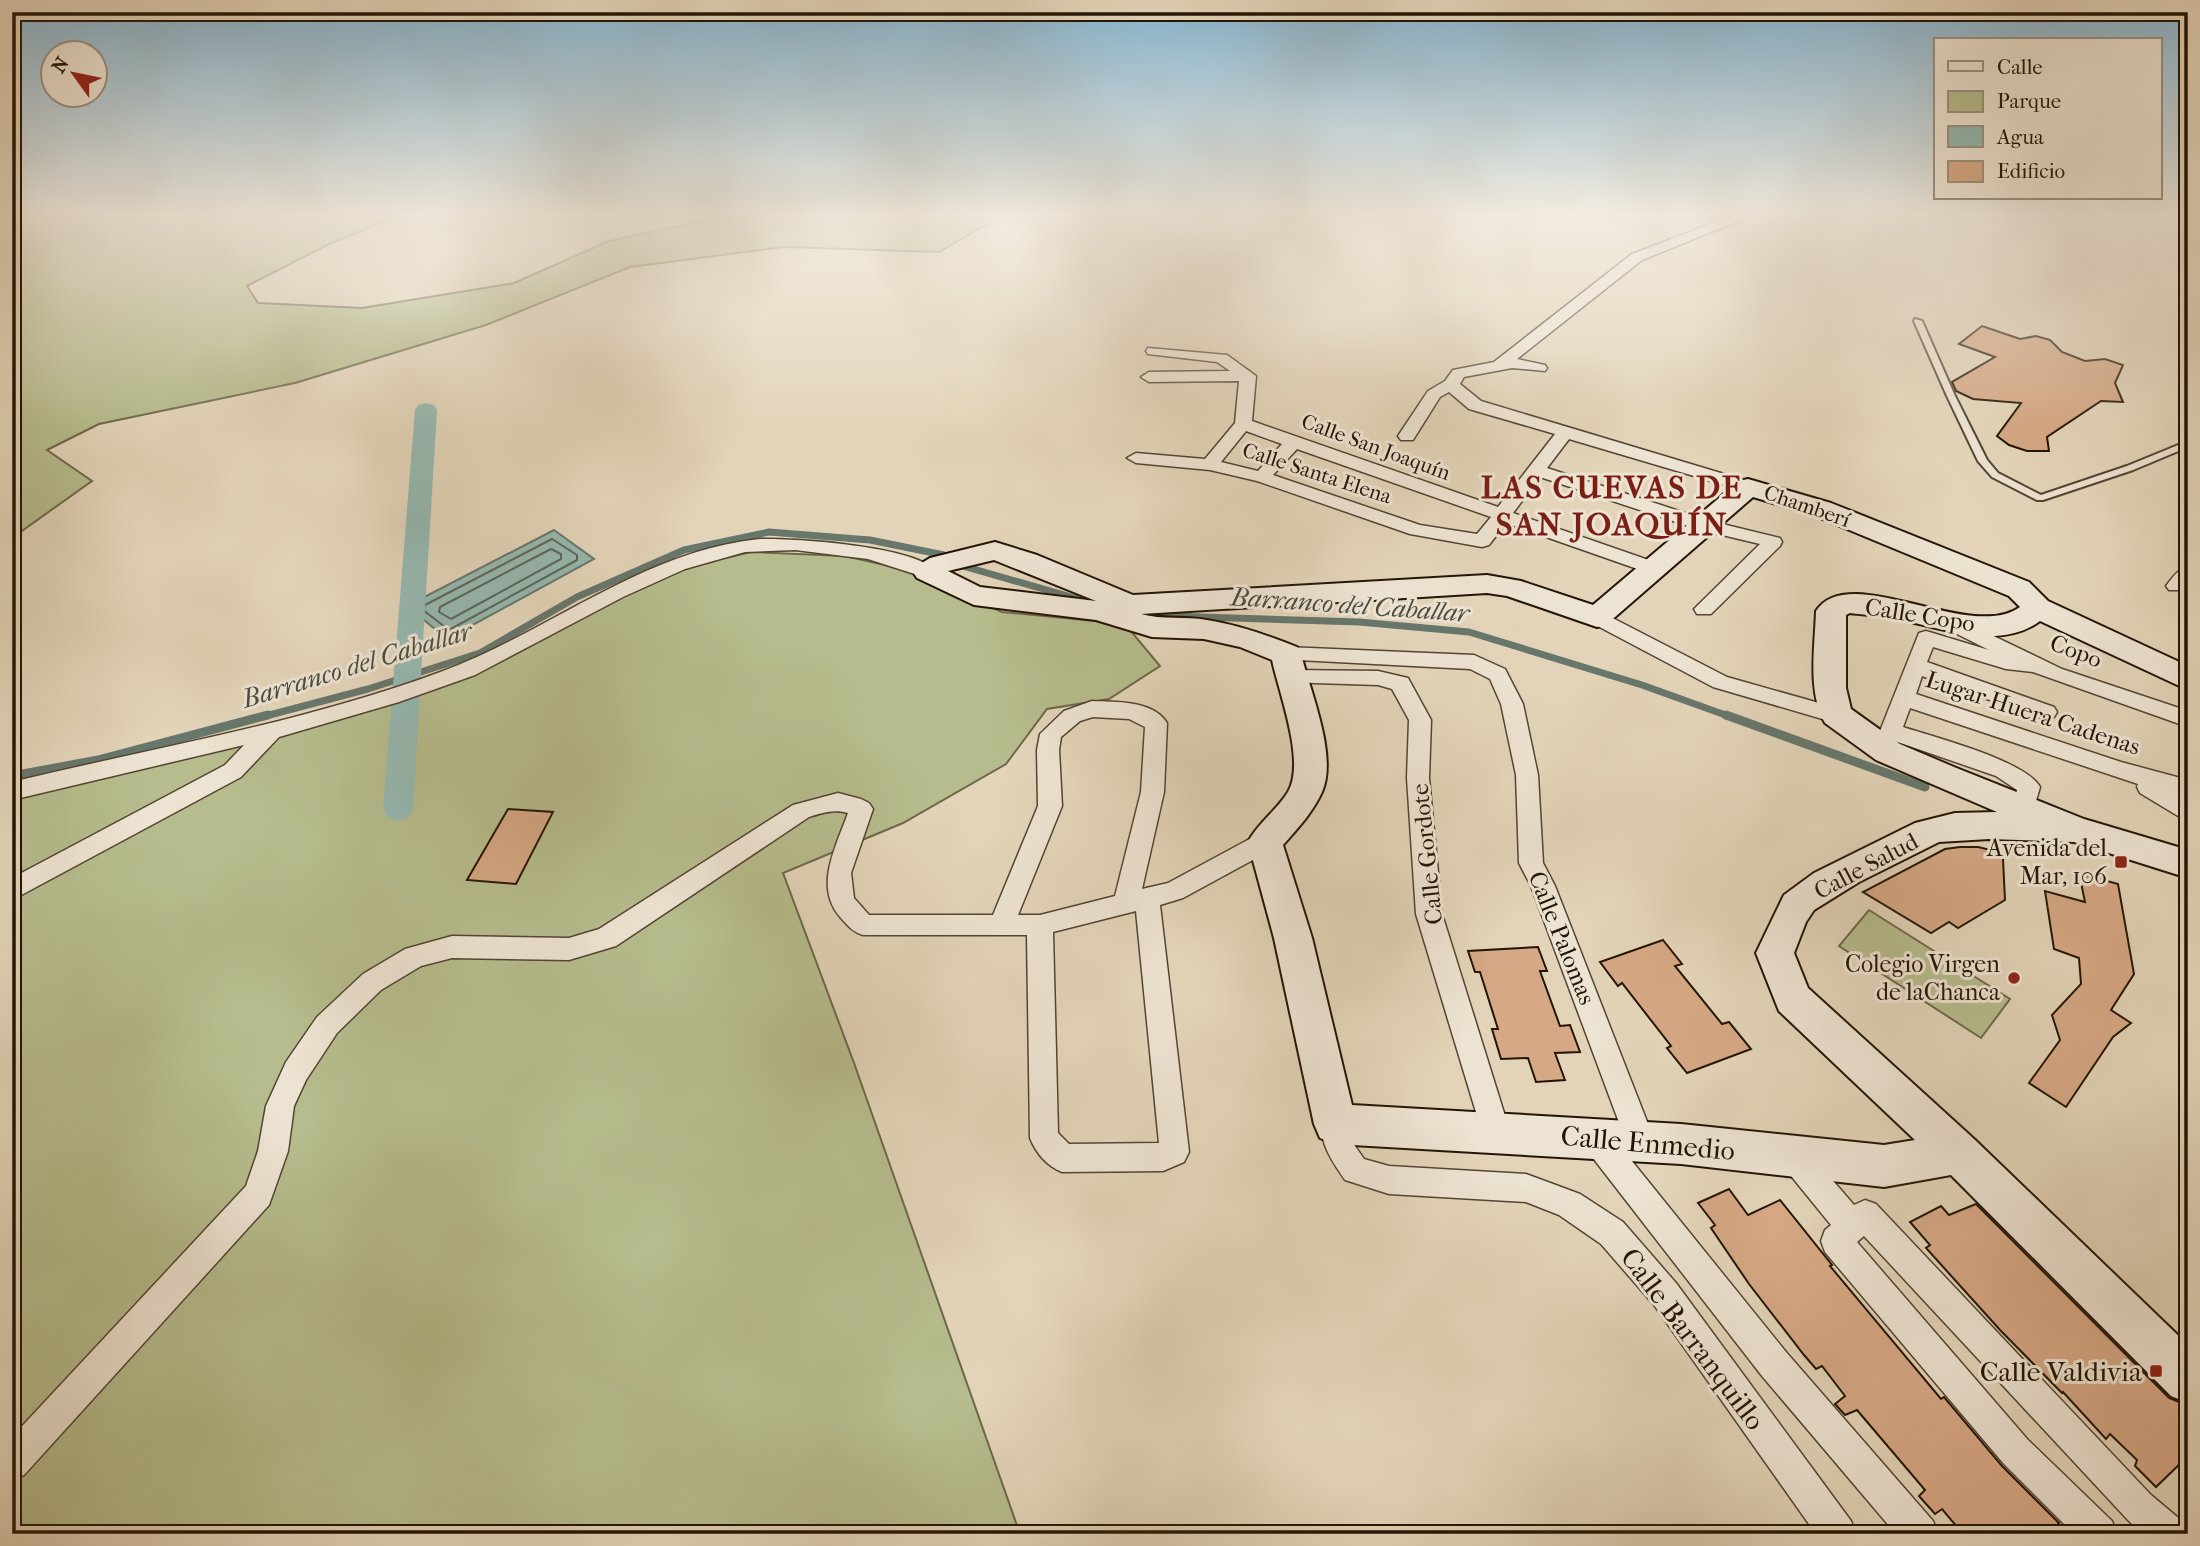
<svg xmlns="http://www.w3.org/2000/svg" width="2200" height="1546" font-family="'IM FELL French Canon',serif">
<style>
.green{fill:#b6bc8d;stroke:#6c6849;stroke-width:2}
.water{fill:#95b8b0;stroke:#67776c;stroke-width:2}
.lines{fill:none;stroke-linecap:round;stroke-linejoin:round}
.shore{stroke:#5c665a;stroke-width:2}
.stream-far1{stroke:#67776c;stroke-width:7}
.stream{stroke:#67776c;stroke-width:9}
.canal{fill:#95b8b0;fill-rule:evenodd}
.building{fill:#d6a885;stroke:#231505;stroke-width:2}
.lane-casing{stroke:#534532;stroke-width:4}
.street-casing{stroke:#534532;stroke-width:3}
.secondary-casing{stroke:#231505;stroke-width:4}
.lane{fill:#ede3d2;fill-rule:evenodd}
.street{fill:#ede3d2;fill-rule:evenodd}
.secondary{fill:#ede3d2;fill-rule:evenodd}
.poi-dot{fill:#8f2418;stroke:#ede3d2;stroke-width:2.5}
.labels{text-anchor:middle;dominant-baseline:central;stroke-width:6;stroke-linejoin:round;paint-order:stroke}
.far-street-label{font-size:21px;fill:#231505;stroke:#ede3d2}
.street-label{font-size:24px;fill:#231505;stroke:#ede3d2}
.poi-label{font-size:24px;fill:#231505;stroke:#ede3d2;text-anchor:end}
.water-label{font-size:26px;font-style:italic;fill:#4b4e41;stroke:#ede3d2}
.near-street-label{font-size:28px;fill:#231505;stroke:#ede3d2}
.near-poi-label{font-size:28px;fill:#231505;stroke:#ede3d2;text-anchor:end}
.district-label{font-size:32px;font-weight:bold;letter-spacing:2px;fill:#7a1f14;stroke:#ede3d2}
</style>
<rect width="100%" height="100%" fill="#e3d4b9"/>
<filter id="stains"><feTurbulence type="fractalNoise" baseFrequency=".00286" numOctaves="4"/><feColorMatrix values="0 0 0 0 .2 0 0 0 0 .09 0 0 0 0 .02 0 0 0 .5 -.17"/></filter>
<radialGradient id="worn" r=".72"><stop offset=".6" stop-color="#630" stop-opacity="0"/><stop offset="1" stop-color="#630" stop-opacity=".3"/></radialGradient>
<g class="green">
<polygon points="12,212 406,212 327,245 247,286 258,303 362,308 514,283 609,241 744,212 995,212 994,220 939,252 784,247 630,267 486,325 295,383 99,424 47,450 92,481 12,538"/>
<path d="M752,552l93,4 62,14 95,42 123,12 35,42 -51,33 -62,10 -41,55 -103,59 -120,50 71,190 166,471h-1008v-736c153,-36 309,-64 455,-122 64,-25 121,-67 184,-94 33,-15 66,-23 101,-30z"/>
<polygon points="1869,910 2010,999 1981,1038 1839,946"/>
</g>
<polygon class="water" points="554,530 594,559 447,639 407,606"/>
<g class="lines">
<g class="shore">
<polygon points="552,539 577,555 577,560 449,630 423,610 425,605"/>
<polygon points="551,549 561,554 561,559 451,619 439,612 440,607"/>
</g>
<g class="stream-far1">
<polyline points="963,566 1085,601"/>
<polyline points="1138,615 1359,622 1469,632 1642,685 1731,717"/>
<polyline points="262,717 368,689 480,653 577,597 684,550 769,532 870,540 944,555"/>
</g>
<g class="stream">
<polyline points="1726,715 1925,787"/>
<polyline points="12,776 98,760 268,715"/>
</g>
<polygon class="canal" points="426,403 434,405 437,410 413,809 409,817 398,821 387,817 383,809 415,410 418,405"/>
</g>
<g class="building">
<polygon points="1982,326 2020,339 2036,336 2050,340 2062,352 2085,361 2105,359 2123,365 2115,383 2123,402 2101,401 2047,437 2049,451 2027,451 2009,445 1997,436 2021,403 1973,399 1956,391 1952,382 1995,357 1959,344"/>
<polygon points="508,809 553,812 516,884 467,880"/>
<polygon points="1960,847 1978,847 1999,852 2003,859 2005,900 1958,928 1949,922 1931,933 1863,892 1945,849"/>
<polygon points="2079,873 2118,884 2134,974 2111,1010 2131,1023 2113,1037 2066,1107 2029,1083 2060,1040 2052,1015 2081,984 2079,958 2054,949 2045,891 2085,902"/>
<polygon points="1663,940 1682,964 1675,966 1722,1024 1729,1022 1751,1049 1687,1073 1667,1048 1671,1046 1622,983 1618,986 1600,962"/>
<polygon points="1538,947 1547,971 1540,971 1560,1026 1570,1025 1580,1052 1555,1053 1565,1080 1536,1082 1528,1058 1501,1059 1492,1029 1498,1029 1480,972 1475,972 1468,951"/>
<polygon points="1729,1189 1748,1215 1780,1200 1832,1265 1830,1266 1941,1399 1944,1397 2002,1466 2059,1523 2048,1534 1963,1534 1942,1509 1935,1514 1919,1496 1925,1490 1857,1410 1845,1415 1835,1404 1845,1396 1822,1366 1816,1369 1804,1355 1749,1284 1711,1228 1715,1225 1698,1203"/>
<polygon points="1976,1204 2169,1398 2179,1402 2188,1411 2188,1456 2156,1487 2135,1466 2137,1460 2110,1434 2106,1439 2063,1392 2062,1393 2001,1331 1926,1248 1930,1245 1910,1222 1941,1206 1949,1215"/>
</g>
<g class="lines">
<g class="lane-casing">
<polygon id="lane" points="1915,319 1922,321 1955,396 1987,460 1998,473 2041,495 2127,466 2188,441 2188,447 2133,470 2043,500 2037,500 1992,477 1978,461 1947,396 1914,321"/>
</g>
<g class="street-casing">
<g id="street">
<path d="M1742,212h19l-119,48 -125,99 28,6 2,3 -2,3 -33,-3 -48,9 -4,7 21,17 273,82 3,4 -9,5 -179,-53 -22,29 163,53 70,17 2,4 -2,4 -69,68h-14l-3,-5 66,-65 -63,-15 -157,-52 -27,36 147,51 3,4 -3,4h-14l-140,-49 -17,22 -7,2 -72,-13 -153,-53 -47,-11 -74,-7 -9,-5 9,-5 69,6 30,-36 4,-42 -90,1 -8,-5 8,-5 81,-1 -13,-9 -69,-8 -2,-3 2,-3 79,7 29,21 -4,45 246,86 57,-73 -86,-25 -20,-17 -9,5 -27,43h-12l-3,-4 30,-45 17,-10 8,-11 41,-8 138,-108zM1246,431l36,13 -24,27 -37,-9zM1297,449l194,68 -14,17 -57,-9 -147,-50z"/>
<path d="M760,539c33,-1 158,7 177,33l-3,4 -7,2 -59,-19 -73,-9 -50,2 -60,17 -62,28 -148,78 -76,27 -120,35 -38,40 -229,123v-22l213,-113 19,-20 -232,55v-18c144,-35 292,-59 431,-111 108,-40 199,-120 317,-132z"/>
<path d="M2188,567v18l-5,5h-14l-3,-4c6,-8 12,-17 22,-19z"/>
<polygon points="1597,610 1727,677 1844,710 1847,715 1844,720 1836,723 1713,687 1590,622 1587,617 1590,612"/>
<path d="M1950,615l112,54 126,42v16l-155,-55 -27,-3 -73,-22 -6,15 127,45 3,5 -3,5 -8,3 -124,-44 -6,18 205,68 67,18v18l-3,-1 3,1v24l-48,-29 -3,-6 1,-3 -228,-76 -7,19c31,10 123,34 137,60l-8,28 -8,3 -8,-3 -4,-6 5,-19 -21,-14 -113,-39 -3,-6 39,-98 7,-2 63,19 -46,-23 -3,-5 3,-5z"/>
<polygon points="1286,647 1474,655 1505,669 1523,704 1538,775 1543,863 1555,886 1655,1142 1650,1152 1640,1156 1630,1152 1531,886 1519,863 1516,775 1501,704 1490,679 1470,669 1279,659 1276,654 1279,649"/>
<polygon points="1290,670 1378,671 1408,678 1431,720 1429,778 1442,914 1510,1132 1506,1142 1496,1146 1486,1142 1482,1132 1416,914 1407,778 1409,720 1392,689 1378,685 1283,682 1279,677 1283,672"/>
<path d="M1092,701c23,1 61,-1 75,22l-3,69 -22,97 26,-6 89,-48 8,-2 8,2 4,7 -4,7 -90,49 -23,7 29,247 -5,10 -21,9 -101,1c-15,-6 -26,-19 -32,-34l-3,-203h-164c-10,-3 -15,-9 -22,-17 -28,-31 -5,-71 7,-105 -14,-4 -26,0 -39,4l-193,129 -47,14 -117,-2 -31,8 -40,24 -44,43 -31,47 -12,26 -6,45 -19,54 -245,270 -12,5v-43l234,-251 12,-35 8,-45 20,-44 31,-45 46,-43 42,-25 47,-13 117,2 30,-9 194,-124 45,-12 23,6 8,4 4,6 -22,64 3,25 15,17h124l45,-109 -1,-56 3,-16 24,-23zM1093,717l36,2 16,8 -4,65 -26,104 -75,19h-22l44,-109 -3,-56 2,-13 19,-16zM1136,911l23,232 -90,1 -11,-11 -5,-201z"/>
<path d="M1335,1111l10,3 8,29 11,16 25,7 137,8 54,20 43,28 53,61 175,238 5,13h-40l-162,-229 -53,-61 -42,-29 -33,-13 -137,-8 -44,-14c-13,-19 -30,-42 -20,-66z"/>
<polygon points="1596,1125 1606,1129 1786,1352 1933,1521 1938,1534 1896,1534 1762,1376 1586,1149 1582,1139 1586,1129"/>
<polygon points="1793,1142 1803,1146 1854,1205 1865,1200 1876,1204 2151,1495 2182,1521 2187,1534 2142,1534 2127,1519 1864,1236 1857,1242 2028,1440 2112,1521 2117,1534 2074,1534 2004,1464 1825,1252 1821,1241 1825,1230 1831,1225 1783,1166 1778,1156 1783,1146"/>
</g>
</g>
<g class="secondary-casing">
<path id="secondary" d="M1748,479l83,24 198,79 19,19 140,65v24l-148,-69c-42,31 -101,6 -147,-3 -14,-3 -29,-3 -43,-5l-4,2v73l5,21 49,35 54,23 130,52 104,31v28l-114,-36 -85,-3 -50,3 -80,40 -45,28 -8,12 -12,31 14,35 166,151 214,206v58l-17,-7 -220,-221 -67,12 -203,-23 -346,-20 -15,-6 -6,-14 -40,-186 -26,-96c10,-19 29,-32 40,-50 18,-30 -9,-99 -16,-132l-32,-13 -36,-8 -52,-2 -56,-17 -122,-15 -57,-27 -4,-6 4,-6 13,-8 65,-16 42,13 96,40 354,-20 34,6 72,24 146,-124zM1753,497l60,18 196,81 11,11c-49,36 -171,-47 -204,4 -1,35 -9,81 9,112l51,37 121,52 -42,1 -40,10 -101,50 -30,22 -28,58 23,58 136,129 -31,5 -203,-21 -329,-19 -40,-167 -29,-93c15,-17 30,-33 39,-53 16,-36 -12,-101 -21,-138l-4,-7c-30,-12 -59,-22 -90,-27 -22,-4 -45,0 -66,-6l346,-21 20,3 90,31 10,-3zM994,560l102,41 -116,-14 -32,-16z"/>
</g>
<use href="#lane" class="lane"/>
<use href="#street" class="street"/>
<use href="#secondary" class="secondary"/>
</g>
<linearGradient id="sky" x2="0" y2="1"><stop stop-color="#87b6d2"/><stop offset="0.5" stop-color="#f2ece0"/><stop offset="1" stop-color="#f2ece0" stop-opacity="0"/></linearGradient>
<rect width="2200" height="428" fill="url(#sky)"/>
<g class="poi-dot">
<rect x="2114" y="855" width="14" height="14" rx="3.5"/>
<circle cx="2014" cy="978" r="7"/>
<rect x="2149" y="1364" width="14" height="14" rx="3.5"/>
</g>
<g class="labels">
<g class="far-street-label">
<text transform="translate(1376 447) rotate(20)">Calle San Joaquín</text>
<text transform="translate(1317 473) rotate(18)">Calle Santa Elena</text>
<text transform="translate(1807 506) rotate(19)">Chamberí</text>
</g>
<g class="street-label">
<text transform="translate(1920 615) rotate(9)">Calle Copo</text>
<text transform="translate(2076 651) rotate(21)">Copo</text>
<text transform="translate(2033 713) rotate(18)">Lugar Huera Cadenas</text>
<text transform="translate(1427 854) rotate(-96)">Calle Gordote</text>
<text transform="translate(1866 866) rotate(-28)">Calle Salud</text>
<text transform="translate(1562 938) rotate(68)">Calle Palomas</text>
</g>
<g class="poi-label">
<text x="2107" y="848">Avenida del<tspan x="2107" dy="28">Mar, 106</tspan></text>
<text x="2000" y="964">Colegio Virgen<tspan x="2000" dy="28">de laChanca</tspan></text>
</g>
<g class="water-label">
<text transform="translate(1350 605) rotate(4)">Barranco del Caballar</text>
<text transform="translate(357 665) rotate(-17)">Barranco del Caballar</text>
</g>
<g class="near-street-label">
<text transform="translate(1648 1143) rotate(5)">Calle Enmedio</text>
<text transform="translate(1693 1339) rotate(53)">Calle Barranquillo</text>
</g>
<g class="near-poi-label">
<text x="2142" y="1371">Calle Valdivia</text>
</g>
<g class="district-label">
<text x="1612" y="487">LAS CUEVAS DE<tspan x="1612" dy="37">SAN JOAQUÍN</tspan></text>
</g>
</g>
<rect width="2200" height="1546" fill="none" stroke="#e3d4b9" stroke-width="42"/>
<rect x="14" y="14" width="2172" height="1518" fill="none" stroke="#231505" stroke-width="3.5"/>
<rect x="21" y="21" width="2158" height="1504" fill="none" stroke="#231505" stroke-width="2"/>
<rect x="1934" y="38" width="228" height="161" fill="#ede3d2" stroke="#9c9180" stroke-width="2"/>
<rect x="1948" y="61" width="35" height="10" fill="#ede3d2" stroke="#9c9180" stroke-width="2"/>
<text x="1997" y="74" font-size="21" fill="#231505">Calle</text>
<rect x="1948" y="91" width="35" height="21" fill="#b6bc8d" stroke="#9c9180" stroke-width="2"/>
<text x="1997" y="108" font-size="21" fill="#231505">Parque</text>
<rect x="1948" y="126" width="35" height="21" fill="#95b8b0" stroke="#9c9180" stroke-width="2"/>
<text x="1997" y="144" font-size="21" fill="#231505">Agua</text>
<rect x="1948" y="161" width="35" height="21" fill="#d6a885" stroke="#9c9180" stroke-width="2"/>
<text x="1997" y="178" font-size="21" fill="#231505">Edificio</text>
<g transform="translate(74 74) rotate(303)"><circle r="33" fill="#ede3d2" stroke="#9c9180" stroke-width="2"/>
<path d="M0-5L12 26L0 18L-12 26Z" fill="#8f2418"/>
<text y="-10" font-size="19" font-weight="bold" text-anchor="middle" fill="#231505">N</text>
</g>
<rect width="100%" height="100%" filter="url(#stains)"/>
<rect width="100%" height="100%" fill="url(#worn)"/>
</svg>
